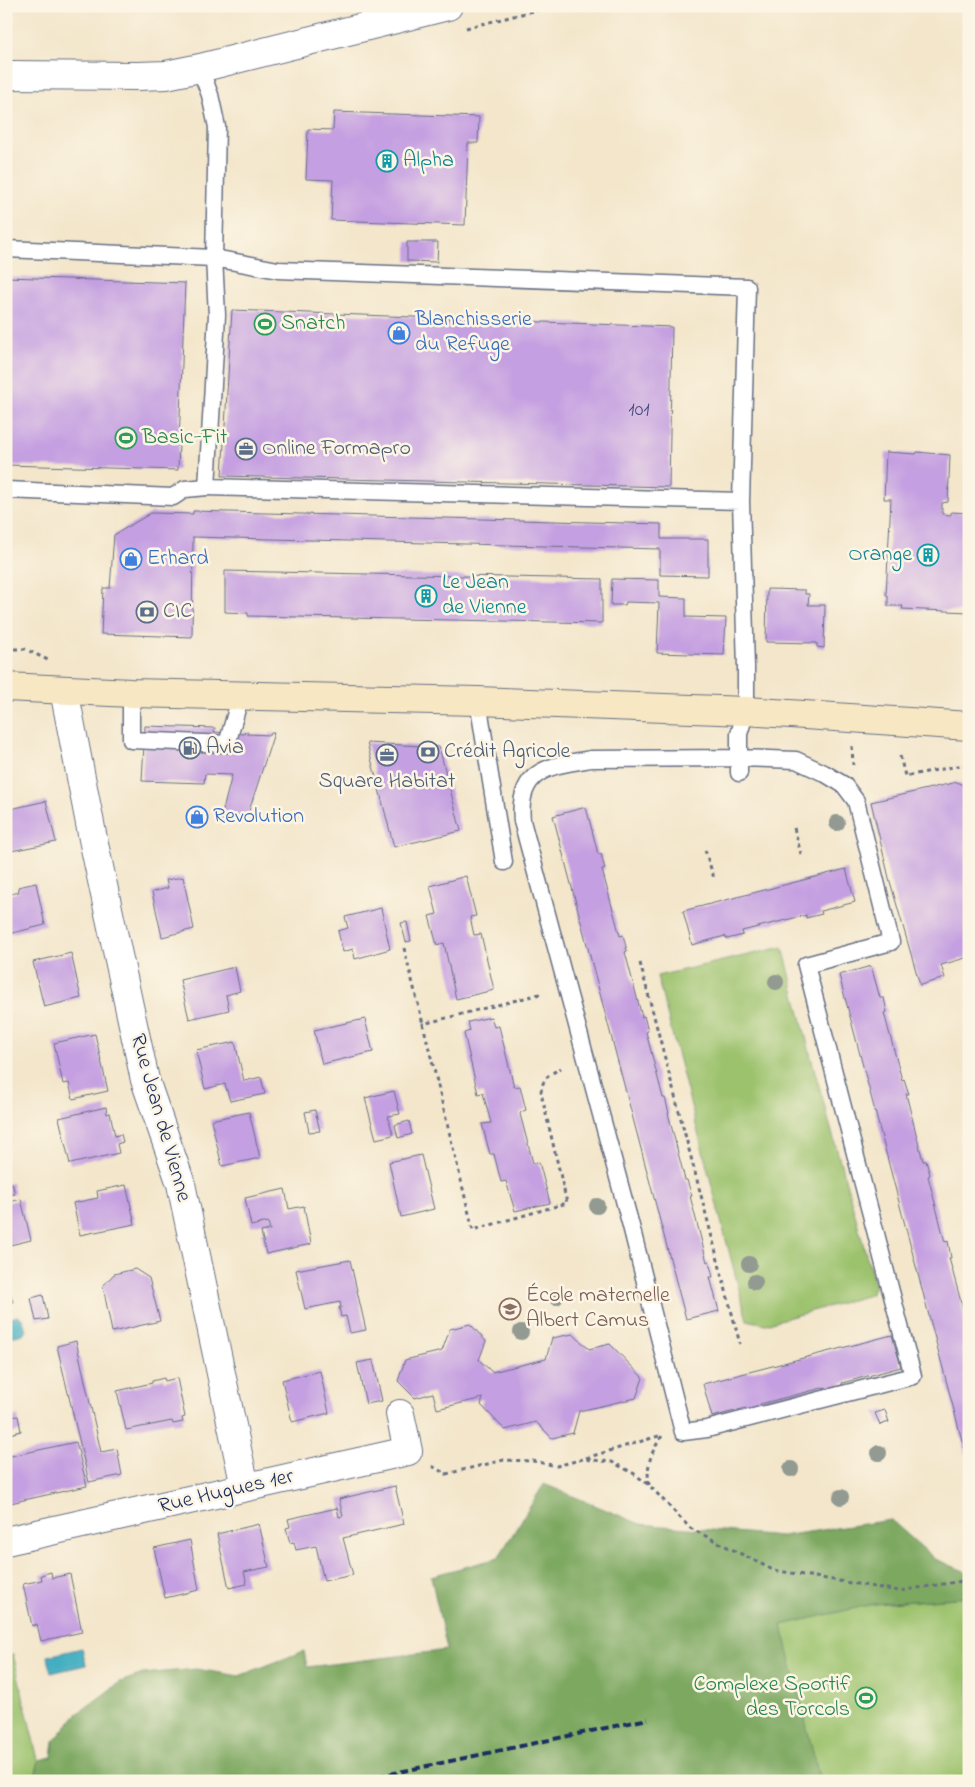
<svg xmlns="http://www.w3.org/2000/svg" width="975" height="1787" font-family="'Indie Flower',sans-serif">
<style>
.green{fill:#9cc26d;stroke:#5c7866}
.forest{fill:#7da860;stroke:#4c6c5f}
.water{fill:#42aec1;stroke:#2e6e90}
.building{fill:#c49fe1}
.lines{fill:none;stroke-linecap:round;stroke-linejoin:round}
.lane-casing{stroke:#676f84;stroke-width:19}
.street-casing{stroke:#676f84;stroke-width:30}
.secondary-casing{stroke:#676f84;stroke-width:30}
.path{stroke:#676f84;stroke-width:3;stroke-dasharray:4 4;stroke-linecap:butt}
.lane{stroke:#fff;stroke-width:16}
.street{stroke:#fff;stroke-width:28}
.secondary{stroke:#f7e8c3;stroke-width:28}
.rail{stroke:#1b2f5e;stroke-width:4;stroke-dasharray:8 4;stroke-linecap:butt}
.tree{fill:#929a91}
.labels{text-anchor:middle;dominant-baseline:central;stroke-width:5;stroke-linejoin:round;paint-order:stroke}
.number-label{font-size:20px;fill:#454b7f}
.culture-label{font-size:22px;fill:#0d838f;stroke:#fcf5e5;text-anchor:start}
.shop-label{font-size:22px;fill:#366cbe;stroke:#fcf5e5;text-anchor:start}
.leisure-label{font-size:22px;fill:#27864d;stroke:#fcf5e5;text-anchor:start}
.service-label{font-size:22px;fill:#4e5e75;stroke:#fcf5e5;text-anchor:start}
.street-label{font-size:22px;fill:#1b2f5e;stroke:#fcf5e5}
.education-label{font-size:22px;fill:#785e54;stroke:#fcf5e5;text-anchor:start}
</style>
<rect width="100%" height="100%" fill="#fcf5e5"/>
<filter id="ink" filterUnits="userSpaceOnUse"><feTurbulence type="fractalNoise" baseFrequency=".02" numOctaves="2"/><feDisplacementMap in="SourceGraphic" scale="10" xChannelSelector="R" yChannelSelector="G"/><feConvolveMatrix kernelMatrix="1 2 1 2 8 2 1 2 1" color-interpolation-filters="sRGB"/></filter>
<filter id="wash" filterUnits="userSpaceOnUse"><feTurbulence type="fractalNoise" baseFrequency=".0096" numOctaves="4" result="noise"/><feDisplacementMap in="SourceGraphic" scale="20" xChannelSelector="R" yChannelSelector="G"/><feGaussianBlur stdDeviation="1.12" result="paint"/><feColorMatrix in="noise" values="0 0 0 0 0 0 0 0 0 0 0 0 0 0 0 0 0 1.4 0 .05"/><feComposite in="paint" operator="in"/></filter>
<g filter="url(#wash)">
<rect width="100%" height="100%" fill="#f3e6cb"/>
<g class="green">
<polygon points="783,947 812,1061 875,1286 870,1295 765,1324 747,1320 657,976"/>
<polygon points="969,1597 969,1781 779,1781 746,1616 874,1604"/>
<polygon points="13,1654 43,1781 6,1781 6,1657"/>
</g>
<polygon class="forest" points="544,1484 640,1524 781,1536 891,1520 935,1559 969,1573 969,1597 874,1604 782,1625 820,1781 34,1781 39,1760 52,1757 54,1741 76,1715 120,1682 143,1674 196,1669 239,1676 304,1651 307,1667 447,1650 431,1576 498,1558"/>
<g class="water">
<polygon points="18,1316 23,1319 26,1331 23,1334 6,1338 6,1319"/>
<polygon points="82,1648 86,1665 51,1673 48,1656"/>
</g>
<g id="blocks">
<g class="building">
<polygon points="334,112 479,117 478,143 468,143 465,225 331,220 333,180 306,179 308,129 333,130"/>
<polygon points="407,242 438,242 437,262 407,261"/>
<polygon points="6,277 185,283 178,470 6,465"/>
<polygon points="232,310 672,327 669,487 222,476"/>
<polygon points="886,452 916,454 917,452 950,455 948,502 942,503 942,514 951,515 951,512 969,513 969,612 902,609 903,606 888,606 888,595 886,595 891,499 884,499"/>
<polygon points="193,511 661,524 661,539 708,539 708,576 660,575 660,549 193,537 192,637 101,634 103,588 110,588 114,535 151,513 193,514"/>
<polygon points="225,571 602,579 602,623 248,616 248,613 225,612"/>
<polygon points="612,579 659,580 659,597 686,598 686,617 726,618 724,655 657,653 659,603 626,602 625,605 611,605"/>
<polygon points="767,589 805,590 805,594 809,594 808,605 825,605 824,648 817,647 817,643 766,642"/>
<polygon points="145,726 215,728 214,732 244,734 245,732 248,732 247,734 270,735 271,733 274,733 248,814 221,820 219,818 220,814 222,814 232,775 205,774 204,783 142,781"/>
<polygon points="367,743 439,747 461,831 394,847"/>
<polygon points="957,782 964,786 969,805 969,957 941,965 945,978 920,985 889,878 871,802"/>
<polygon points="46,801 56,842 6,852 6,810"/>
<polygon points="586,807 598,854 601,854 605,869 602,870 620,936 623,935 627,951 625,952 642,1017 644,1016 648,1031 646,1032 663,1098 665,1098 669,1113 668,1113 685,1180 687,1180 692,1196 690,1196 707,1262 709,1261 713,1277 710,1277 719,1311 686,1319 553,816"/>
<polygon points="846,869 855,902 821,911 822,914 806,918 806,915 742,931 743,935 727,939 725,936 692,945 683,911"/>
<polygon points="466,876 476,916 470,917 474,935 481,934 494,990 456,999 444,943 437,945 429,916 437,914 430,886"/>
<polygon points="183,877 194,929 162,937 152,892 168,888 166,880"/>
<polygon points="36,883 45,925 8,934 6,895 19,892 18,887"/>
<polygon points="381,908 390,949 355,959 353,949 343,952 338,931 348,928 345,917"/>
<polygon points="407,922 411,941 406,942 401,923"/>
<polygon points="71,953 81,998 44,1007 33,962"/>
<polygon points="871,966 880,998 884,998 887,1012 884,1013 902,1080 904,1079 909,1094 906,1094 923,1161 926,1161 930,1175 928,1176 945,1242 948,1241 951,1258 949,1258 967,1324 969,1324 969,1467 839,975"/>
<polygon points="235,967 240,991 226,995 229,1010 189,1019 180,980"/>
<polygon points="491,1017 494,1027 499,1026 514,1087 520,1086 526,1110 521,1112 520,1114 533,1163 539,1162 550,1203 515,1211 506,1181 501,1182 494,1154 490,1154 482,1124 491,1123 483,1093 478,1094 464,1033 470,1031 468,1022"/>
<polygon points="365,1019 373,1052 322,1064 314,1030"/>
<polygon points="95,1034 108,1091 73,1099 69,1083 63,1084 54,1043"/>
<polygon points="235,1042 244,1081 261,1077 265,1094 230,1101 225,1084 205,1089 196,1050"/>
<polygon points="394,1091 400,1114 388,1116 393,1135 376,1139 365,1098"/>
<polygon points="106,1107 107,1114 110,1113 115,1136 121,1134 123,1142 117,1144 119,1153 70,1164 59,1118"/>
<polygon points="315,1110 320,1131 309,1132 305,1112"/>
<polygon points="249,1112 260,1158 222,1166 211,1120"/>
<polygon points="409,1121 412,1134 398,1138 395,1125"/>
<polygon points="421,1155 434,1209 401,1217 389,1162"/>
<polygon points="12,1183 15,1194 6,1195 6,1184"/>
<polygon points="126,1185 135,1224 80,1235 73,1203 98,1198 97,1191"/>
<polygon points="285,1189 289,1209 304,1206 311,1244 266,1254 261,1232 270,1230 268,1222 251,1226 245,1198"/>
<polygon points="21,1199 31,1240 6,1246 6,1203"/>
<polygon points="350,1260 366,1330 350,1333 346,1316 341,1317 339,1307 341,1308 340,1302 305,1309 296,1270"/>
<polygon points="135,1269 149,1278 160,1321 112,1332 103,1286 114,1274"/>
<polygon points="6,1280 13,1302 6,1304"/>
<polygon points="43,1295 48,1319 36,1321 31,1298"/>
<polygon points="470,1324 486,1341 479,1360 492,1372 546,1359 552,1338 573,1334 589,1349 610,1344 643,1378 636,1398 579,1411 573,1433 552,1438 536,1422 505,1430 481,1405 483,1398 437,1409 433,1393 415,1398 398,1381 405,1360 442,1351 450,1329"/>
<polygon points="892,1335 901,1367 842,1383 842,1385 827,1389 826,1387 760,1404 761,1406 746,1410 746,1408 712,1417 703,1384"/>
<polygon points="76,1341 101,1452 117,1449 122,1475 89,1482 57,1346"/>
<polygon points="373,1360 382,1401 366,1404 357,1363"/>
<polygon points="320,1371 329,1413 292,1422 282,1380"/>
<polygon points="164,1378 165,1381 177,1378 185,1417 182,1418 183,1422 173,1424 172,1421 126,1430 117,1391 152,1383 152,1381"/>
<polygon points="885,1410 889,1422 880,1425 875,1413"/>
<polygon points="6,1414 11,1417 18,1416 21,1431 6,1435"/>
<polygon points="76,1442 87,1486 6,1504 6,1457"/>
<polygon points="395,1486 404,1524 343,1538 353,1575 324,1581 316,1546 296,1550 294,1542 290,1543 286,1528 290,1527 288,1519 337,1508 339,1517 343,1516 339,1499"/>
<polygon points="259,1524 269,1567 244,1572 247,1584 229,1588 217,1534"/>
<polygon points="190,1540 199,1590 165,1598 154,1548"/>
<polygon points="51,1572 52,1578 70,1574 82,1632 41,1641 37,1624 32,1626 23,1584 42,1580 41,1575"/>
</g>
</g>
</g>
<g filter="url(#ink)">
<use href="#blocks" fill-opacity="0" stroke="#676f84" stroke-width="1"/>
<g class="lines">
<g class="lane-casing">
<g id="lane">
<polyline points="6,249 214,258 217,127 210,95 200,68"/>
<polyline points="6,490 173,497 185,489 207,487"/>
<polyline points="131,693 131,740 227,744 241,695"/>
<polyline points="478,701 504,862"/>
<path d="M739,773v-15l-148,1c-42,7 -74,10 -69,62l109,405 52,206 24,-3 206,-53 -107,-411 85,-23 -35,-141 -12,-16 -20,-12 -28,-13 -57,-2v-24l7,-23v-44l-5,-166 6,-214 -469,-17 -64,-12 3,57 -10,172 534,14"/>
</g>
</g>
<g class="street-casing">
<g id="street">
<polyline points="6,75 138,76 166,75 200,68 448,6"/>
<polyline points="64,690 93,839 145,1080 181,1184 245,1487"/>
<polyline points="6,1541 408,1451 400,1414"/>
</g>
</g>
<g class="secondary-casing">
<polyline id="secondary" points="6,687 131,693 478,701 746,711 969,726"/>
</g>
<g class="path">
<polyline points="466,28 553,6"/>
<polyline points="6,649 25,649 48,660"/>
<polyline points="852,746 853,765"/>
<polyline points="900,756 905,776 964,765 969,765"/>
<polyline points="794,828 801,854"/>
<polyline points="705,850 714,878"/>
<polyline points="404,948 423,1024"/>
<polyline points="640,963 740,1344"/>
<path d="M540,994l-117,30 50,206 94,-27 -26,-110c1,-15 8,-18 20,-25"/>
<polyline points="586,1458 662,1435"/>
<polyline points="432,1466 446,1474 504,1460 533,1461 557,1466 583,1459 612,1462 633,1473 649,1485 690,1528 773,1570 899,1591 969,1580"/>
<path d="M649,1485c-3,-20 2,-33 13,-49"/>
</g>
<use href="#lane" class="lane"/>
<use href="#street" class="street"/>
<use href="#secondary" class="secondary"/>
<polyline class="rail" points="366,1779 648,1719"/>
</g>
<g class="tree">
<circle cx="837" cy="823" r="8"/>
<circle cx="776" cy="982" r="8"/>
<circle cx="597" cy="1206" r="8"/>
<circle cx="749" cy="1264" r="8"/>
<circle cx="755" cy="1282" r="8"/>
<circle cx="556" cy="1297" r="8"/>
<circle cx="521" cy="1332" r="8"/>
<circle cx="879" cy="1453" r="8"/>
<circle cx="791" cy="1469" r="8"/>
<circle cx="841" cy="1497" r="8"/>
</g>
</g>
<defs>
<g id="building-ring" transform="scale(1.125)"><circle r="9.5" fill="#fcf5e5" stroke="#0f9aa8" stroke-width="1.5"/><path d="M-4-6H4V6H1V3H-1V6H-4ZM-2.5-4.3h1.7v1.8h-1.7ZM.8-4.3h1.7v1.8H.8ZM-2.5-1h1.7V.8h-1.7ZM.8-1h1.7V.8H.8Z" fill="#0f9aa8"/></g>
<g id="stadium-ring" transform="scale(1.125)"><circle r="9.5" fill="#fcf5e5" stroke="#2e9e5b" stroke-width="1.5"/><path d="M0-5a6.5 5 0 1 0 0 10a6.5 5 0 1 0 0-10ZM-3.5-1.8h7v3.6h-7Z" fill="#2e9e5b"/></g>
<g id="shop-ring" transform="scale(1.125)"><circle r="9.5" fill="#fcf5e5" stroke="#3f7fe0" stroke-width="1.5"/><path d="M-5-2.5h2.3a2.7 3.5 0 0 1 5.4 0H5L5.5 6h-11ZM-1.5-2.5h3a1.5 2.3 0 0 0-3 0Z" fill="#3f7fe0"/></g>
<g id="office-ring" transform="scale(1.125)"><circle r="9.5" fill="#fcf5e5" stroke="#5c6f8a" stroke-width="1.5"/><path d="M-6-3h4V-5.5h4V-3h4V5H-6ZM-1-4.5V-3h2v-1.5ZM-6 0V1H6V0Z" fill="#5c6f8a"/></g>
<g id="bank-ring" transform="scale(1.125)"><circle r="9.5" fill="#fcf5e5" stroke="#5c6f8a" stroke-width="1.5"/><path d="M-6-4H6V4H-6ZM0-2.3a2.3 2.3 0 1 0 0 4.6a2.3 2.3 0 1 0 0-4.6Z" fill="#5c6f8a"/></g>
<g id="fuel-ring" transform="scale(1.125)"><circle r="9.5" fill="#fcf5e5" stroke="#5c6f8a" stroke-width="1.5"/><path d="M-5.5-6h7V0h2V4h1.3V-2.5L3-4.5l.8-.8L6-3V5H2.5V1h-1V6h-7ZM-4.2-4.7v3.2H.2V-4.7Z" fill="#5c6f8a"/></g>
<g id="school-ring" transform="scale(1.125)"><circle r="9.5" fill="#fcf5e5" stroke="#8d6e63" stroke-width="1.5"/><path d="M0-5L7-2L0 1L-7-2ZM-4 1L0 2.5L4 1V4Q0 6-4 4Z" fill="#8d6e63"/></g>
</defs>
<g fill-rule="evenodd">
<use href="#building-ring" x="387" y="161"/>
<use href="#stadium-ring" x="265" y="324"/>
<use href="#shop-ring" x="399" y="333"/>
<use href="#stadium-ring" x="126" y="438"/>
<use href="#office-ring" x="246" y="449"/>
<use href="#building-ring" x="928" y="555"/>
<use href="#shop-ring" x="131" y="559"/>
<use href="#building-ring" x="426" y="596"/>
<use href="#bank-ring" x="147" y="612"/>
<use href="#fuel-ring" x="190" y="748"/>
<use href="#bank-ring" x="428" y="752"/>
<use href="#office-ring" x="387" y="755"/>
<use href="#shop-ring" x="197" y="817"/>
<use href="#school-ring" x="510" y="1309"/>
<use href="#stadium-ring" x="866" y="1698"/>
</g>
<g class="labels">
<g class="number-label">
<text x="639" y="410">101</text>
</g>
<g class="culture-label">
<text x="403" y="161">Alpha</text>
<text x="912" y="555" text-anchor="end">Orange</text>
<text x="442" y="583">Le Jean<tspan x="442" dy="25">de Vienne</tspan></text>
</g>
<g class="shop-label">
<text x="415" y="320">Blanchisserie<tspan x="415" dy="25">du Refuge</tspan></text>
<text x="147" y="559">Erhard</text>
<text x="213" y="817">Revolution</text>
</g>
<g class="leisure-label">
<text x="281" y="324">Snatch</text>
<text x="142" y="438">Basic-Fit</text>
<text x="850" y="1685" text-anchor="end">Complexe Sportif<tspan x="850" dy="25">des Torcols</tspan></text>
</g>
<g class="service-label">
<text x="262" y="449">Online Formapro</text>
<text x="163" y="612">CIC</text>
<text x="206" y="748">Avia</text>
<text x="444" y="752">Crédit Agricole</text>
<text x="387" y="782" text-anchor="middle">Square Habitat</text>
</g>
<g class="street-label">
<text transform="translate(160 1118) rotate(74)">Rue Jean de Vienne</text>
<text transform="translate(226 1492) rotate(-13)">Rue Hugues 1er</text>
</g>
<g class="education-label">
<text x="526" y="1296">École maternelle<tspan x="526" dy="25">Albert Camus</tspan></text>
</g>
</g>
<rect width="975" height="1787" fill="none" stroke="#fcf5e5" stroke-width="25"/>
</svg>
